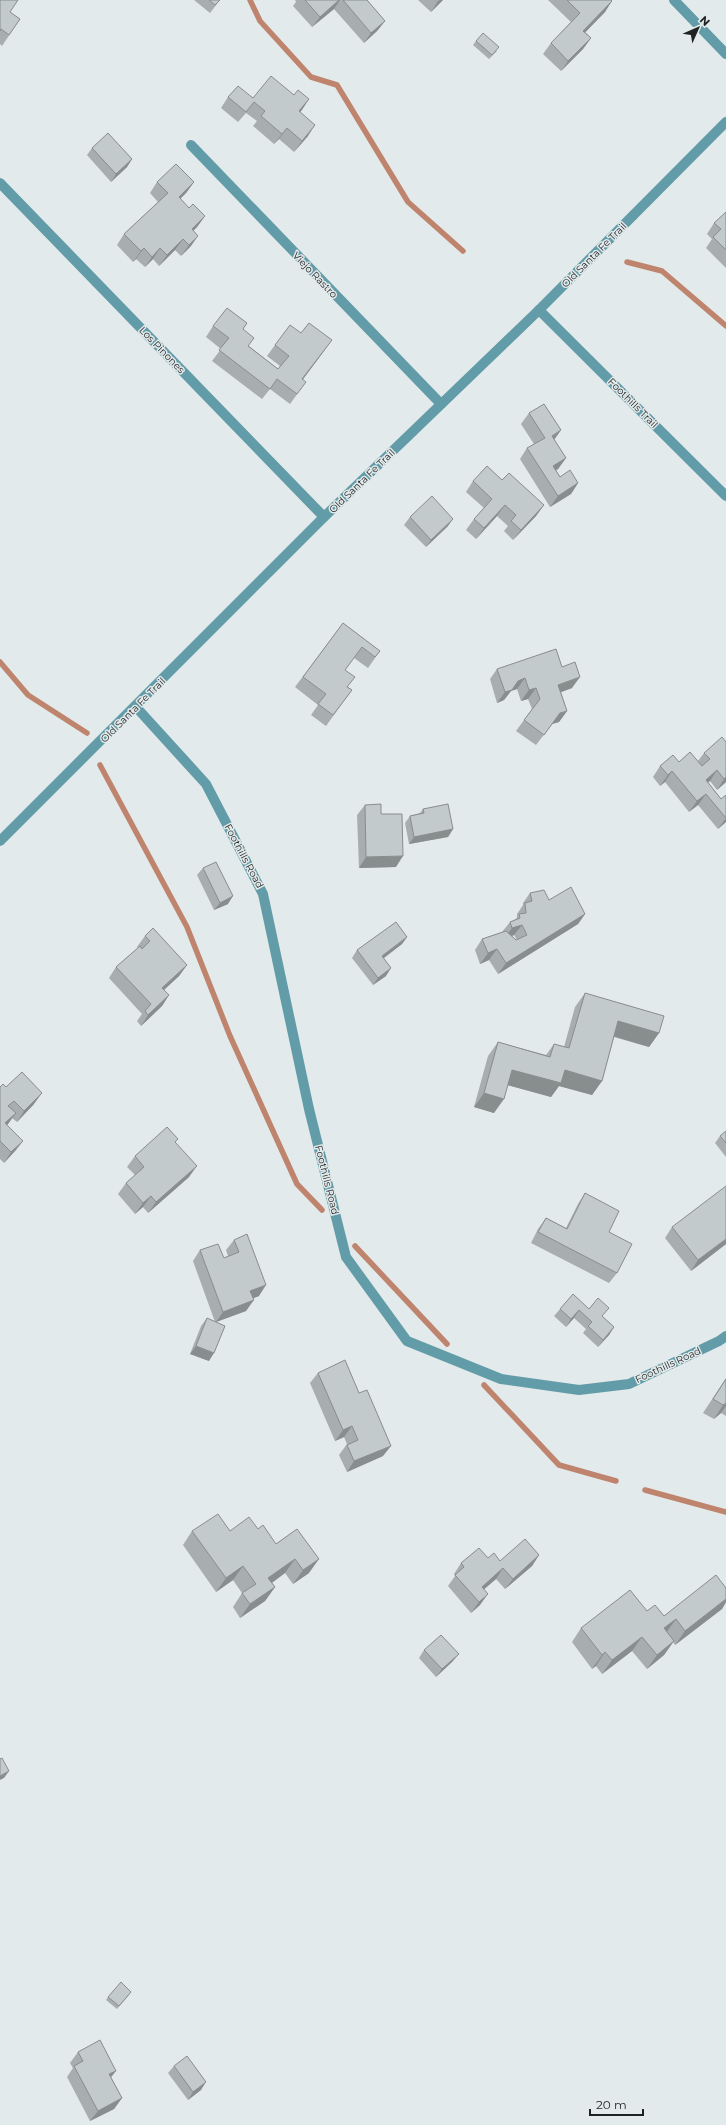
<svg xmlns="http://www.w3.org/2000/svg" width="726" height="2125" font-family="Montserrat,sans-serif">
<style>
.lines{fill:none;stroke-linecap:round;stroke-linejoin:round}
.stream{stroke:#bf846d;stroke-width:5.5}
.minor{stroke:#629ca8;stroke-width:10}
.wall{fill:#a8aeaf;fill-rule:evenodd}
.shaded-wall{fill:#888d8e}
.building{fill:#c3cacb;stroke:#888d8e}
.labels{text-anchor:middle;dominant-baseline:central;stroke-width:3;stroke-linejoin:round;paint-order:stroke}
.street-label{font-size:10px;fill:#1f2223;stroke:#e3eaeb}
</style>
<rect width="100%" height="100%" fill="#e3eaeb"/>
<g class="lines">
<g class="stream">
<polyline points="250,0 260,21 311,77 337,85 408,202 463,251"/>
<polyline points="627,262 662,271 726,326"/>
<polyline points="0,662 28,695 87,733"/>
<polyline points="100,765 187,927 230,1036 297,1184 322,1210"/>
<polyline points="355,1246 447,1344"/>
<polyline points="484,1385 559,1465 616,1481"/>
<polyline points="645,1490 726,1512"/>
</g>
<g class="minor">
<polyline points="674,0 726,54"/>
<polyline points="191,145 441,404"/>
<polyline points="0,183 324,517"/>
<polyline points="539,310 726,496"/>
<polyline points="136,707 206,784 263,894 309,1109 346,1257 407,1341 501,1379 579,1390 629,1384 719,1341 726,1336"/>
<polyline points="0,841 324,517 539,310 726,122"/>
</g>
</g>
<g class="wall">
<polygon points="0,0 10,12 20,19 2,46 0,44"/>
<polygon points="194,0 220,0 210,13"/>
<polygon points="295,0 367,0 385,21 377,31 364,43 334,9 312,27 293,6 296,2"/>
<polygon points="418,0 443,0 431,12"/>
<polygon points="548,0 611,0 605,12 585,32 591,38 583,49 561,71 543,54 551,43 571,22"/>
<polygon points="476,41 497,51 489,59 473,45"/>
<polygon points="294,95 309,99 300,112 308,136 294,152 279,139 274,144 253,126 257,121 246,113 238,122 221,108 228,97 253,98"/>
<polygon points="92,148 132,159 127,167 111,182 87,155"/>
<polygon points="157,182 194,182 186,193 180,199 189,208 205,216 197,227 193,231 191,246 181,256 175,250 159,266 153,259 145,267 136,259 133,262 117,245 124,234 158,202 150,193"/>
<polygon points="726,212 726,268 706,248 712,239 707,234 714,223"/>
<polygon points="247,323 243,329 249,346 278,369 280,366 267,356 275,345 324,351 303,379 298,393 290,404 270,389 262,399 212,361 221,349 206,337 213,326"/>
<polygon points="529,413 561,430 554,440 566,458 558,469 556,470 560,477 578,483 571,494 550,507 520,459 527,448 534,444 521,424"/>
<polygon points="502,480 544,505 536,516 513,540 504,531 508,526 497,516 476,539 466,530 474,519 484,508 466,492 473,481"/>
<polygon points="410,517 448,526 426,547 404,525"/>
<polygon points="343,623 380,651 368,668 354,658 345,670 348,687 352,690 326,726 311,715 318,705 295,687"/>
<polygon points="562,667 572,688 561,692 567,711 559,722 552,724 536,745 516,731 532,709 528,699 521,701 517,689 511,691 504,700 497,703 490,679 497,669"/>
<polygon points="726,742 726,782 717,790 710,781 708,782 721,799 726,795 726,822 718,829 698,805 689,812 665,782 660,786 653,777 660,766 679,762 698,761 704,753"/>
<polygon points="365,805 396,867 359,868 357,815"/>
<polygon points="423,809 453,829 448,837 409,844 405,823 410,816 420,813"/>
<polygon points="203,868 228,904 214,910 197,875"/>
<path d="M530,893l55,21 -7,10 -80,50 -9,-14 -9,4 -5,-14 7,-11 20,-7 8,-10 6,-3 1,-2v-3l6,-9v-2zM514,935l3,5h-1l-4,-4z"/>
<polygon points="145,936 187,965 179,976 164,990 169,995 162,1006 141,1026 137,1021 142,1014 109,978 116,967 138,948 137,947"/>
<polygon points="407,937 402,944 384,958 386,976 373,985 352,958 357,950"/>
<polygon points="585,993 659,1033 649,1047 614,1037 602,1081 592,1095 559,1086 551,1097 508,1085 494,1113 474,1107 488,1056 498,1042 546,1055 554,1044 564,1047 575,1007"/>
<polygon points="0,1087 6,1087 34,1104 17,1122 12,1118 7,1125 23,1141 15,1151 4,1163 0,1159"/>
<polygon points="726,1131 726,1157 715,1143 720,1136"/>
<polygon points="176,1143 189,1177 148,1213 143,1207 135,1214 118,1194 126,1183 135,1175 127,1167 135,1156"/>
<polygon points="585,1193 609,1232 617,1273 609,1283 531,1243 538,1229 546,1218 566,1228 578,1204"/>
<polygon points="672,1227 726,1244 691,1271 665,1238"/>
<polygon points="234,1240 259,1296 253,1298 246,1311 216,1322 209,1361 190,1354 201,1326 207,1318 215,1322 193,1261 200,1250 224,1258 228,1256 226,1250"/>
<polygon points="560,1309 589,1309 603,1317 614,1327 609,1335 598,1347 583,1333 586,1329 574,1318 566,1327 554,1316"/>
<polygon points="318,1373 359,1393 383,1456 347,1472 339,1455 347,1444 344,1437 335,1441 310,1383"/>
<polygon points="726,1378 726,1416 721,1413 714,1419 703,1413"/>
<polygon points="258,1529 276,1544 297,1529 309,1573 293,1584 285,1573 272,1583 275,1587 265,1601 240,1618 233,1607 242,1593 233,1580 216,1592 183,1545 192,1531 230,1531"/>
<polygon points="539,1555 532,1566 505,1589 496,1579 484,1589 480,1605 471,1613 448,1586 455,1576 454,1574 461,1563 488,1558 500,1561"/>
<polygon points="726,1588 726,1602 722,1609 675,1645 673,1642 664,1655 647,1669 632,1651 602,1674 596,1666 592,1669 572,1642 581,1628 647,1611 664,1616"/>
<polygon points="424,1650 453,1661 436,1677 419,1658"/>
<polygon points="129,1995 117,2009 106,2000 108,1997"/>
<polygon points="78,2052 111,2077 122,2098 114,2109 90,2121 67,2077 73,2068 70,2063"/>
<polygon points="174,2066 201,2090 188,2100 168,2073"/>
</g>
<g class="shaded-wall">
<polygon points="339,0 340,0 334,9 312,27 320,17"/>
<polygon points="440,0 443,0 431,12 438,1"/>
<polygon points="612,1 605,12 576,42 583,31"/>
<polygon points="385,21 377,31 364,43 371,33"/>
<polygon points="591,38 583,49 561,71 568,61"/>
<polygon points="309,99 302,110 291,122 299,111"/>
<polygon points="315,125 308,136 294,152 302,141"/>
<polygon points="287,128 279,139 274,144 282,134"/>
<polygon points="132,159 127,167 111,182 116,174"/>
<polygon points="194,182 186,193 171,208 179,197"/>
<polygon points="205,216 197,227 184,240 192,229"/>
<polygon points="198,236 191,246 181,256 189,245"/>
<polygon points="183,239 175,250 159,266 167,255"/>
<polygon points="144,248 136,259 133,262 141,251"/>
<polygon points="160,248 153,259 145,267 152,257"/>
<polygon points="332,340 324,351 295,390 302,379"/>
<polygon points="561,430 553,441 552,436"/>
<polygon points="566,458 558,469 545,477 553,466"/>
<polygon points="578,483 571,494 550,507 558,496"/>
<polygon points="505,505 497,516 476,539 484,528"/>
<polygon points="544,505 536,516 513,540 521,530"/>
<polygon points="453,519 448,526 426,547 431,540"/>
<polygon points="580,677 572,688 551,696 558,685"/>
<polygon points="525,678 517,689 511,691 504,700 497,703 505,692 518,681"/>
<polygon points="536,688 528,699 521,701 529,690"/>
<polygon points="567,711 559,722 552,724 536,745 560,713"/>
<polygon points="717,770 710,781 698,790 706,780"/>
<polygon points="672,771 665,782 660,786 668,775"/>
<polygon points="726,777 726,782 717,790 724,779"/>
<polygon points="706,794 698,805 689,812 697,801"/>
<polygon points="726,818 726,822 718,829"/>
<polygon points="453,829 448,837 409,844 414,837"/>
<polygon points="403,856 396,867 359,868 366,857"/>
<polygon points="233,896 228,904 214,910 220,903"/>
<polygon points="585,914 578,924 498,974 506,963"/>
<polygon points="522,925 514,935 504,939 512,928"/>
<polygon points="407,937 402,944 377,963 382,956"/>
<polygon points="497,949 489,960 480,964 488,953"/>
<polygon points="187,965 179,976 155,998 162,988"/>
<polygon points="391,968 386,976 373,985 378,978"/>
<polygon points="169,995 162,1006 141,1026 148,1015"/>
<polygon points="618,1021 659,1033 649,1047 609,1035"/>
<polygon points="512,1070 565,1070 602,1081 592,1095 559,1086 551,1097 503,1084"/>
<polygon points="42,1093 34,1104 17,1122 24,1111"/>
<polygon points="484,1093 504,1099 494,1113 474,1107"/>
<polygon points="16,1113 8,1124 0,1132 5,1123"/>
<polygon points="23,1141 15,1151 4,1163 11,1152"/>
<polygon points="197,1166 189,1177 148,1213 156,1202"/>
<polygon points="151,1196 143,1207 135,1214 143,1203"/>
<polygon points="726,1239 726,1244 691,1271 698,1260"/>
<polygon points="266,1285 259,1296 243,1302 250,1291"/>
<polygon points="254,1300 246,1311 216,1322 223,1312"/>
<polygon points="579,1310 574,1318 566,1327 571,1319"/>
<polygon points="614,1327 609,1335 598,1347 603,1340"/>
<polygon points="196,1346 214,1353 209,1361 190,1354"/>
<polygon points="726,1403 726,1406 721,1413 714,1419 723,1405"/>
<polygon points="352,1426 344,1437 335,1441 343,1430"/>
<polygon points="391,1446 383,1456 347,1472 354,1461"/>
<polygon points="539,1555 532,1566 505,1589 513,1579"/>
<polygon points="295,1559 285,1573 259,1592 268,1578"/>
<polygon points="319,1559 309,1573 293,1584 303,1570"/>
<polygon points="243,1566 233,1580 216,1592 226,1578"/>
<polygon points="503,1568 496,1579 474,1598 482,1587"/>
<polygon points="275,1587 265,1601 240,1618 250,1604"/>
<polygon points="488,1594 480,1605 471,1613 479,1602"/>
<polygon points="726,1599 726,1602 722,1609 675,1645 685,1631"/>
<polygon points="676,1619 666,1633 664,1628"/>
<polygon points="642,1637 632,1651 602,1674 612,1660"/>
<polygon points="674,1641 664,1655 647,1669 657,1655"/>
<polygon points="605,1652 596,1666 592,1669 602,1655"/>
<polygon points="459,1654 453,1661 436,1677 442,1669"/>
<polygon points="9,1771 4,1778 0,1780 0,1776"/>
<polygon points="116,2071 108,2081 109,2074"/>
<polygon points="206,2082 201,2090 188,2100 193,2092"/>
<polygon points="122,2098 114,2109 90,2121 98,2111"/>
</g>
<g class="building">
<polygon points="0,0 18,0 10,12 20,19 9,35 1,29 0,31"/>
<polygon points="209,0 220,0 215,5"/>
<polygon points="305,0 339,0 320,17"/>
<polygon points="343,0 367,0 385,21 371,33"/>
<polygon points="567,0 611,0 612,1 583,31 591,38 568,61 551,43 580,13"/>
<polygon points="483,33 499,47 492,55 476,41"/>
<polygon points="271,76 294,95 298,90 309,99 299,111 315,125 302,141 287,128 282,134 261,116 265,111 254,102 246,112 228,97 238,86 253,98"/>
<polygon points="108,133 132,159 116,174 92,148"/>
<polygon points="176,164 194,182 179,197 189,208 193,204 205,216 192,229 198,236 189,245 183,239 167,255 160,248 152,257 144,248 141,251 124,234 168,193 157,182"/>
<polygon points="726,212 726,250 713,237 721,229 714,223"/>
<polygon points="227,308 247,323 243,329 254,338 248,346 278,369 289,356 275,345 290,325 301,333 309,323 332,340 302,379 306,382 297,394 277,379 270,389 219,350 229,338 213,326"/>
<polygon points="544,404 561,430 552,436 566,458 553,466 560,477 570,470 578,483 558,496 527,448 545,438 529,413"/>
<polygon points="487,466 502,480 509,473 544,505 521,530 511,521 516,515 505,505 484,528 474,519 492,499 473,481"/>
<polygon points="432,496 453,519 431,540 410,517"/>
<polygon points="343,623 380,651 375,657 362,647 345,670 355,677 347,687 352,690 333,715 318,704 326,694 303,677"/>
<polygon points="556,649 562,667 575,662 580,677 558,685 567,711 560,713 544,735 524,720 540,699 536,688 529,690 525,678 518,681 512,690 505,692 497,669"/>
<polygon points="722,737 726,742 726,777 724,779 717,770 706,780 721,799 726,795 726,818 706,794 697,801 672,771 668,775 660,766 673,755 679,762 690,752 702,766 710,759 704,753"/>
<polygon points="381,804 381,814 402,814 403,856 366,857 365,805"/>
<polygon points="448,804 453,829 414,837 410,816 424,813 423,809"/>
<polygon points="216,862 233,896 220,903 203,868"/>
<polygon points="571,887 585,914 506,963 497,949 488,953 482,939 506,931 516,940 527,935 522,925 512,928 510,922 520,918 519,914 526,913 525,903 532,901 530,893 544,890 549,900"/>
<polygon points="396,922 407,937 382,956 391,968 378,978 357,950"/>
<polygon points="153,928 187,965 162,988 169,995 148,1015 145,1011 151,1004 116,967 140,946 142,949 150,941 145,936"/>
<polygon points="585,993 664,1016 659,1033 618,1021 602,1081 565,1070 561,1083 512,1070 504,1099 484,1093 498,1042 550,1057 554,1044 569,1048"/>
<polygon points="22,1072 42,1093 24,1111 14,1101 8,1106 16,1113 5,1123 23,1141 11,1152 0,1141 0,1087 3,1084 6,1087"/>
<polygon points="167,1127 178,1139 175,1142 197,1166 156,1202 151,1196 143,1203 126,1183 144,1167 135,1156"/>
<polygon points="726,1131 726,1143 720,1136"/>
<polygon points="726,1186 726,1239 698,1260 672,1227"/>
<polygon points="585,1193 619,1211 609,1232 632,1244 617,1273 538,1232 546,1218 567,1229"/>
<polygon points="247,1234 266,1285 250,1291 254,1300 223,1312 200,1250 218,1244 224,1258 239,1252 234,1240"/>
<polygon points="573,1294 589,1309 598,1298 609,1308 602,1316 614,1327 603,1340 588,1326 592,1322 579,1310 571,1319 560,1309"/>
<polygon points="207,1318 225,1326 214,1353 196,1346"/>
<polygon points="345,1360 359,1393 367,1390 391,1446 354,1461 347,1445 358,1440 352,1426 343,1430 318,1373"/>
<polygon points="726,1379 726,1403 723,1405 713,1399"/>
<polygon points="218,1514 230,1531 249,1517 258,1529 263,1525 276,1544 297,1529 319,1559 303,1570 295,1559 268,1578 275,1587 250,1604 242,1593 256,1584 243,1566 226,1578 192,1531"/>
<polygon points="525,1539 539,1555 513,1579 503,1568 482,1587 488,1594 479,1602 455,1575 464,1567 461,1563 479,1548 488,1558 494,1553 500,1561"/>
<polygon points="716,1575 726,1588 726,1599 685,1631 676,1619 664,1628 674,1641 657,1655 642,1637 612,1660 605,1652 602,1655 581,1628 630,1590 647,1611 655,1605 664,1616"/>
<polygon points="441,1635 459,1654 442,1669 424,1650"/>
<polygon points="2,1758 9,1771 0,1776 0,1759"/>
<polygon points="121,1982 131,1992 119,2006 108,1997"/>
<polygon points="100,2040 116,2071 109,2074 122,2098 98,2111 74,2066 83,2061 78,2052"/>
<polygon points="187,2056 206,2082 193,2092 174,2066"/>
</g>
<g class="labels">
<g class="street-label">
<text transform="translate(594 255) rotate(-45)">Old Santa Fe Trail</text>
<text transform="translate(315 275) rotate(46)">Viejo Rastro</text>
<text transform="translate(162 350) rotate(46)">Los Pinones</text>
<text transform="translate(633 403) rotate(45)">Foothills Trail</text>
<text transform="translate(362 481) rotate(-44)">Old Santa Fe Trail</text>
<text transform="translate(133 710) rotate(-45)">Old Santa Fe Trail</text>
<text transform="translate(244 856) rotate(62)">Foothills Road</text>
<text transform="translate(327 1180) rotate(76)">Foothills Road</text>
<text transform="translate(668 1365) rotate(-25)">Foothills Road</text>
</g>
</g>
<g transform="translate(698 28) rotate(45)" stroke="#e3eaeb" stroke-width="3" paint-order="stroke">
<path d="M0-3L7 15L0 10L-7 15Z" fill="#1f2223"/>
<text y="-6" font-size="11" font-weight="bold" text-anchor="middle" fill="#1f2223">N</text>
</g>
<path d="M590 2109v6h53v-6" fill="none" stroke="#1f2223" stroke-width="2"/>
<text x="596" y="2109" font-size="12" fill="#1f2223" stroke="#e3eaeb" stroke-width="3" paint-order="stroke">20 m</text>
</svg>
